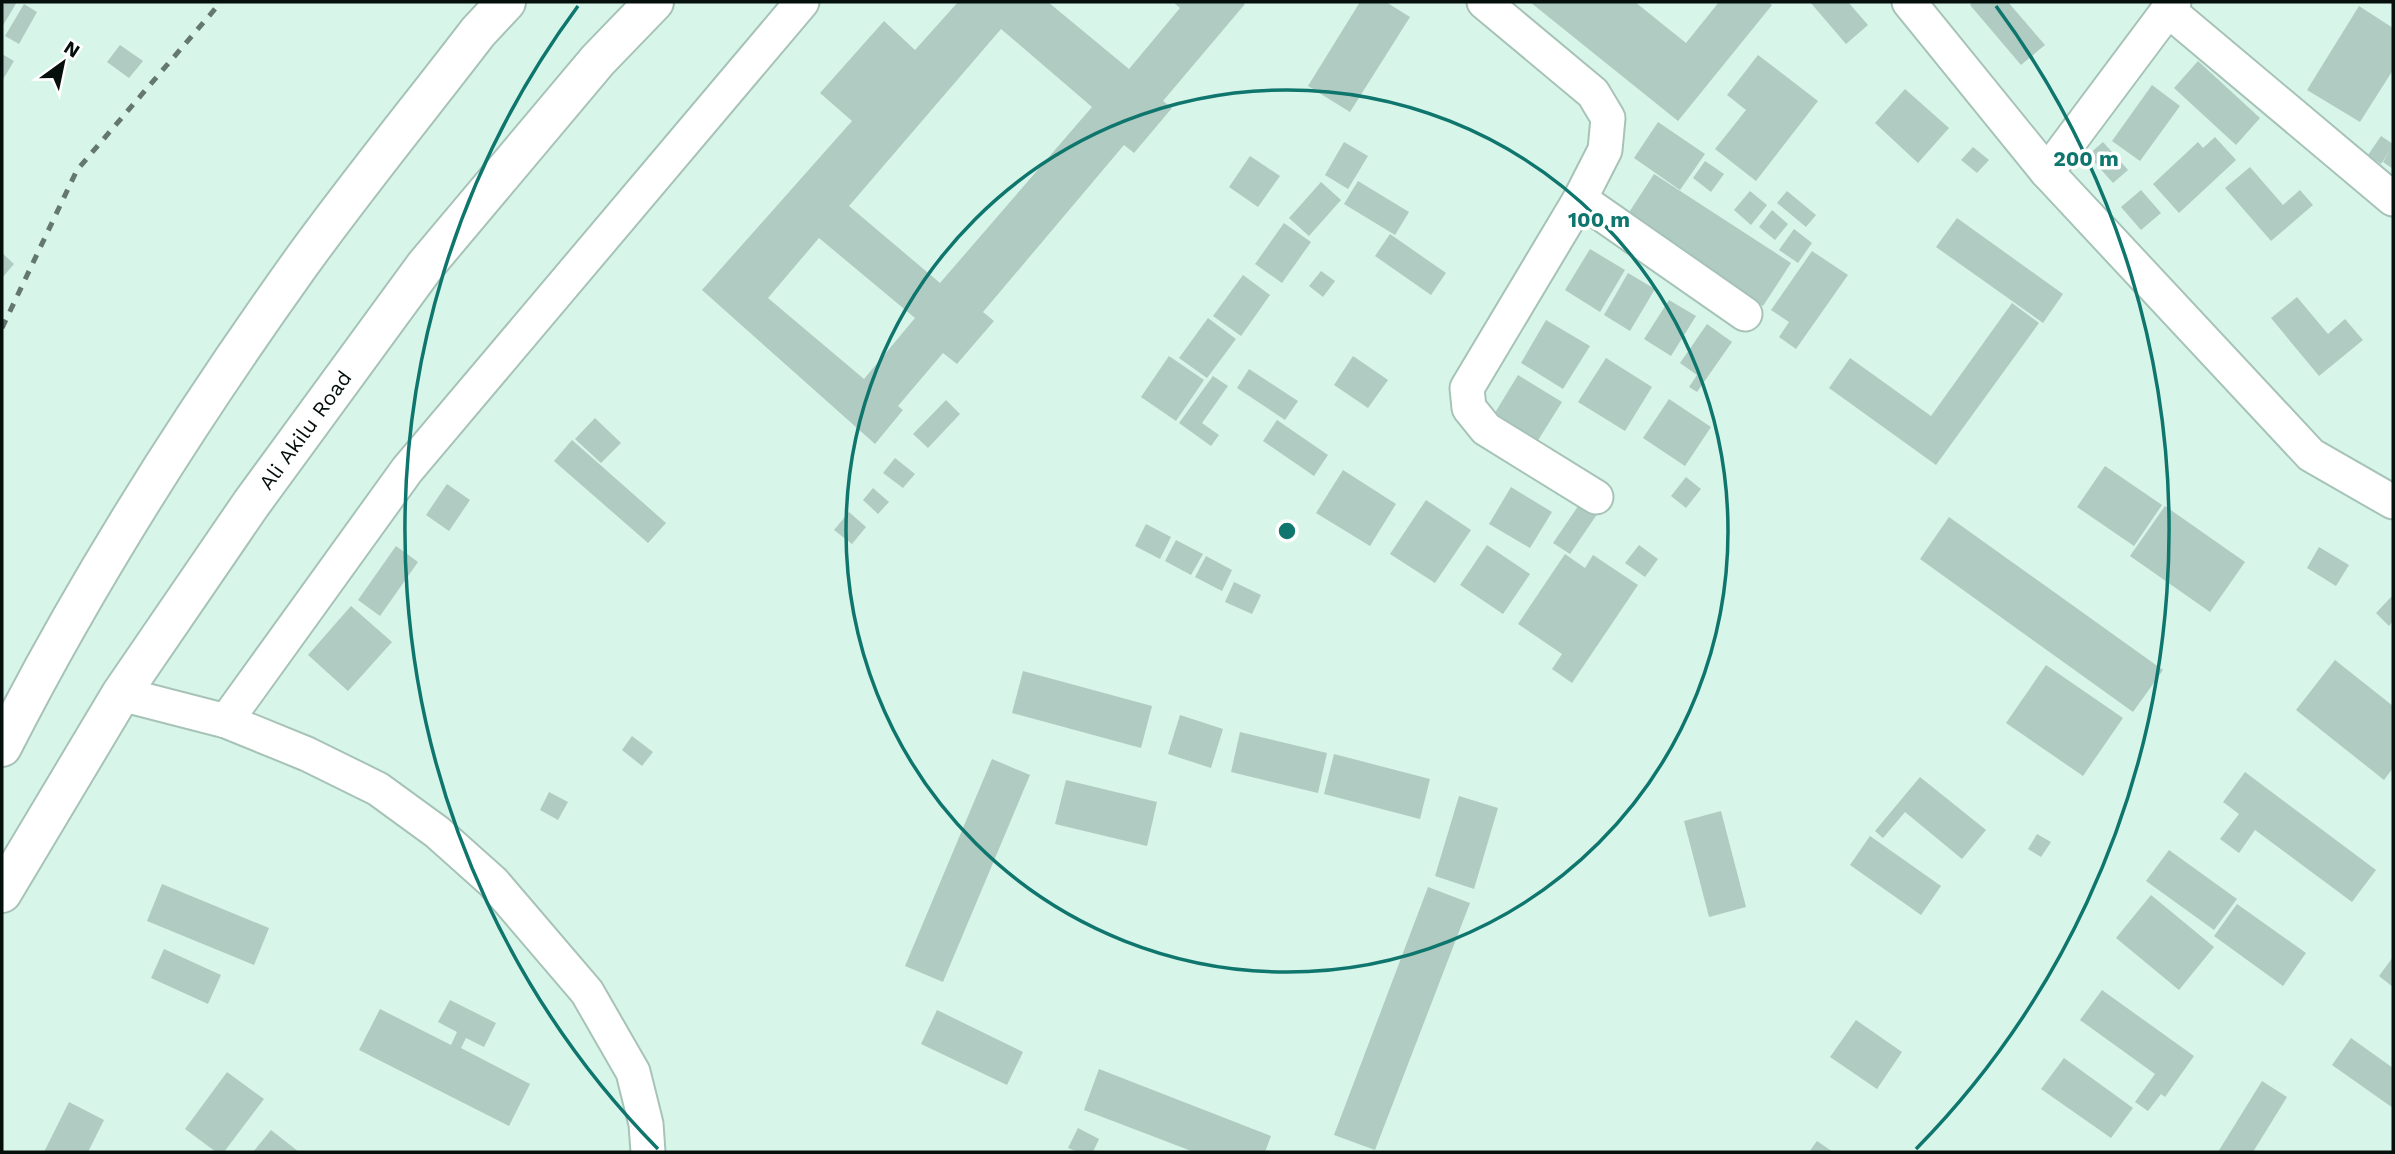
<svg xmlns="http://www.w3.org/2000/svg" width="2395" height="1154" font-family="'Work Sans',sans-serif">
<style>
.building{fill:#b0ccc2;fill-rule:evenodd}
.lines{fill:none;stroke-linecap:round;stroke-linejoin:round}
.street-casing{stroke:#a7c3b8;stroke-width:37}
.primary-casing{stroke:#a7c3b8;stroke-width:42}
.street{stroke:#fff;stroke-width:33}
.primary{stroke:#fff;stroke-width:38}
.rail{stroke:#647770;stroke-width:5;stroke-dasharray:9 9;stroke-linecap:butt}
.ring{fill:none;stroke:#0f766e;stroke-width:3.5}
.labels{text-anchor:middle;dominant-baseline:central;stroke-width:7;stroke-linejoin:round;paint-order:stroke}
.street-label{font-size:21px;fill:#050f0b;stroke:#fff}
.centre{fill:#0f766e;stroke:#fff;stroke-width:3.5}
.ring-label{font-size:21px;text-anchor:middle;font-weight:bold;fill:#0f766e;stroke:#fff;stroke-width:7;stroke-linejoin:round;paint-order:stroke}
</style>
<rect width="100%" height="100%" fill="#d8f5ea"/>
<g class="building">
<polygon points="2,2 17,2 2,27"/>
<path d="M958,2h90l81,67 51,-61 -7,-6h69l3,2 -82,97 9,7 -38,45 -10,-8 -141,167 11,9 -37,43 -14,-11 -45,53 5,4 -28,34 -173,-154 150,-169 -32,-28 64,-72 31,29zM1001,29l91,78 -152,176 -91,-77zM819,238l96,80 -51,61 -96,-81z"/>
<polygon points="1360,2 1386,2 1410,17 1350,112 1308,86"/>
<polygon points="1530,2 1635,2 1686,43 1719,2 1768,2 1772,5 1678,121"/>
<polygon points="1810,2 1848,2 1868,25 1846,44"/>
<polygon points="1973,2 2008,2 2045,45 2021,65 1970,5"/>
<polygon points="24,4 37,12 19,44 5,36"/>
<polygon points="2359,6 2393,28 2393,70 2360,122 2307,90"/>
<polygon points="120,45 143,61 129,78 107,62"/>
<polygon points="2,54 14,61 2,81"/>
<polygon points="1758,55 1818,101 1756,181 1715,149 1746,110 1727,95"/>
<polygon points="2198,61 2260,118 2236,145 2174,88"/>
<polygon points="2152,85 2180,106 2140,161 2112,141"/>
<polygon points="1905,89 1949,128 1918,163 1875,123"/>
<polygon points="1658,122 1705,154 1680,190 1634,158"/>
<polygon points="2381,136 2393,144 2393,169 2383,162 2391,149 2381,164 2368,155"/>
<polygon points="2215,137 2236,160 2179,213 2153,184 2198,142 2203,148"/>
<polygon points="1344,142 1368,156 1348,189 1325,175"/>
<polygon points="2103,142 2128,170 2113,183 2088,155"/>
<polygon points="1973,147 1989,160 1977,173 1961,160"/>
<polygon points="1250,156 1280,176 1258,207 1229,187"/>
<polygon points="1705,161 1724,174 1711,192 1693,178"/>
<polygon points="2250,167 2283,205 2300,190 2313,205 2271,241 2225,188"/>
<polygon points="1654,174 1791,263 1763,306 1626,217"/>
<polygon points="1358,181 1409,212 1395,235 1344,204"/>
<polygon points="1321,182 1341,200 1309,236 1289,218"/>
<polygon points="2141,190 2161,213 2141,230 2121,207"/>
<polygon points="1750,191 1767,205 1751,225 1734,210"/>
<polygon points="1787,191 1816,215 1806,227 1777,203"/>
<polygon points="1772,210 1788,224 1775,240 1759,227"/>
<polygon points="1957,218 2063,294 2043,323 1936,247"/>
<polygon points="1284,223 1311,242 1282,283 1255,264"/>
<polygon points="1794,229 1812,243 1798,263 1779,250"/>
<polygon points="1390,234 1446,273 1431,295 1375,256"/>
<polygon points="1590,249 1625,270 1600,312 1565,290"/>
<polygon points="1812,251 1848,275 1796,349 1779,337 1789,322 1771,310"/>
<polygon points="2,253 14,264 2,278"/>
<polygon points="1321,271 1335,281 1323,297 1309,286"/>
<polygon points="1628,273 1655,289 1630,331 1604,315"/>
<polygon points="1243,275 1270,295 1241,336 1213,316"/>
<polygon points="2297,297 2328,334 2345,319 2363,340 2319,376 2271,318"/>
<polygon points="1669,300 1696,316 1671,356 1644,339"/>
<polygon points="2012,303 2039,323 1936,465 1829,388 1850,358 1931,416"/>
<polygon points="1208,318 1236,339 1207,378 1179,358"/>
<polygon points="1546,320 1590,346 1563,389 1521,363"/>
<polygon points="1707,324 1732,342 1697,392 1689,387 1697,375 1680,363"/>
<polygon points="1169,356 1204,380 1176,421 1141,397"/>
<polygon points="1353,356 1388,380 1368,408 1334,385"/>
<polygon points="1606,358 1652,387 1625,431 1578,402"/>
<polygon points="1249,369 1298,401 1285,420 1237,388"/>
<polygon points="1518,375 1562,402 1537,442 1493,416"/>
<polygon points="1213,376 1228,386 1202,423 1219,435 1211,446 1179,423"/>
<polygon points="1669,399 1711,427 1685,466 1643,438"/>
<polygon points="946,400 960,414 928,448 913,434"/>
<polygon points="595,418 621,443 601,463 575,439"/>
<polygon points="1277,420 1328,455 1314,476 1263,441"/>
<polygon points="572,440 666,523 648,543 554,461"/>
<polygon points="895,458 915,474 903,488 883,473"/>
<polygon points="2105,466 2162,505 2134,546 2077,507"/>
<polygon points="1343,470 1396,504 1370,546 1316,513"/>
<polygon points="1686,477 1701,489 1686,508 1671,496"/>
<polygon points="447,484 470,500 449,531 426,515"/>
<polygon points="1511,487 1552,512 1530,548 1489,524"/>
<polygon points="873,488 889,502 878,514 863,500"/>
<polygon points="1585,496 1602,507 1570,554 1553,543"/>
<polygon points="1426,500 1471,530 1435,583 1390,554"/>
<polygon points="2165,506 2245,562 2210,612 2130,556"/>
<polygon points="849,512 866,527 852,544 834,530"/>
<polygon points="1949,517 2163,670 2133,712 1920,559"/>
<polygon points="1146,524 1171,537 1160,559 1135,546"/>
<polygon points="1176,540 1203,554 1191,575 1165,561"/>
<polygon points="1487,545 1530,574 1503,614 1460,585"/>
<polygon points="1639,545 1658,559 1645,577 1625,563"/>
<polygon points="396,546 418,562 380,616 358,600"/>
<polygon points="2319,547 2349,565 2336,586 2307,568"/>
<polygon points="1565,554 1585,568 1593,555 1638,585 1572,683 1552,669 1562,654 1518,624"/>
<polygon points="1206,556 1232,570 1222,591 1195,577"/>
<polygon points="1234,582 1261,595 1252,614 1225,602"/>
<polygon points="2393,595 2393,621 2389,626 2376,613"/>
<polygon points="351,606 392,642 348,691 308,655"/>
<polygon points="2335,660 2393,706 2393,768 2384,780 2296,710"/>
<polygon points="2046,665 2123,718 2083,776 2006,723"/>
<polygon points="1023,671 1152,706 1141,748 1012,713"/>
<polygon points="1180,715 1223,729 1211,768 1168,754"/>
<polygon points="1240,732 1327,753 1318,793 1231,772"/>
<polygon points="632,736 653,752 642,766 622,750"/>
<polygon points="1334,754 1430,779 1420,819 1324,794"/>
<polygon points="992,759 1030,775 943,982 905,966"/>
<polygon points="2245,772 2376,870 2352,902 2255,830 2239,853 2220,839 2239,814 2223,802"/>
<polygon points="1920,777 1986,830 1962,859 1905,812 1883,838 1875,831"/>
<polygon points="1066,780 1157,802 1147,846 1055,824"/>
<polygon points="549,792 568,802 558,820 540,810"/>
<polygon points="1459,796 1498,808 1474,889 1435,876"/>
<polygon points="1721,811 1746,907 1709,917 1684,821"/>
<polygon points="2037,834 2051,842 2041,857 2028,849"/>
<polygon points="1870,836 1941,886 1921,915 1850,865"/>
<polygon points="2169,850 2237,899 2214,930 2146,881"/>
<polygon points="162,884 269,928 254,965 147,921"/>
<polygon points="1428,887 1470,903 1375,1150 1334,1135"/>
<polygon points="2151,895 2214,947 2179,990 2116,938"/>
<polygon points="2237,904 2306,953 2283,986 2214,936"/>
<polygon points="164,949 221,975 208,1004 151,978"/>
<polygon points="2393,957 2393,987 2379,976"/>
<polygon points="2102,990 2194,1056 2165,1097 2161,1094 2148,1111 2135,1102 2155,1074 2080,1020"/>
<polygon points="450,1000 496,1023 484,1047 466,1038 461,1048 530,1084 509,1126 359,1050 380,1009 451,1045 457,1032 438,1022"/>
<polygon points="937,1010 1023,1052 1007,1085 921,1044"/>
<polygon points="1856,1020 1902,1052 1877,1089 1830,1057"/>
<polygon points="2351,1038 2393,1068 2393,1108 2332,1065"/>
<polygon points="2064,1058 2133,1108 2111,1138 2041,1089"/>
<polygon points="1099,1069 1271,1136 1265,1152 1194,1152 1084,1110"/>
<polygon points="227,1072 264,1099 224,1152 216,1152 185,1129"/>
<polygon points="2262,1081 2287,1097 2253,1152 2218,1152"/>
<polygon points="69,1102 104,1120 88,1152 44,1152"/>
<polygon points="1078,1128 1099,1139 1093,1152 1078,1152 1068,1148"/>
<polygon points="271,1130 299,1152 253,1152"/>
<polygon points="1817,1141 1833,1152 1809,1152"/>
</g>
<g class="lines">
<g class="street-casing">
<g id="street">
<polyline points="1484,2 1593,93 1608,118 1605,150 1580,199 1467,388 1469,408 1486,429 1596,497"/>
<polyline points="1909,2 2047,172 2311,455 2393,502"/>
<polyline points="2168,10 2393,199"/>
<polyline points="2047,172 2174,2"/>
<polyline points="1580,199 1745,314"/>
<polyline points="121,694 226,721 307,754 378,789 437,832 493,882 587,992 633,1072 646,1124 648,1152"/>
<polyline points="226,721 407,470 802,2"/>
</g>
</g>
<g class="primary-casing">
<g id="primary">
<path d="M2,747c86,-169 188,-329 298,-483 57,-79 119,-155 178,-232l28,-30"/>
<polyline points="2,893 121,694 251,504 425,266 598,60 654,2"/>
</g>
</g>
<use href="#street" class="street"/>
<use href="#primary" class="primary"/>
<polyline class="rail" points="2,328 77,170 221,2"/>
</g>
<g class="ring">
<circle cx="1287" cy="531" r="441"/>
<path d="M658 1149A882 882 0 0 1 578 6M1996 6A882 882 0 0 1 1916 1149"/>
</g>
<g class="labels">
<g class="street-label">
<text transform="translate(305 430) rotate(-54)">Ali Akilu Road</text>
</g>
</g>
<circle cx="1287" cy="531" r="10" class="centre"/>
<g class="ring-label">
<text x="2086" y="166">200 m</text>
<text x="1599" y="227">100 m</text>
</g>
<rect width="2395" height="1154" fill="none" stroke="#050f0b" stroke-width="7"/>
<g transform="translate(63 63) rotate(33)" stroke="#ffffff" stroke-width="5" paint-order="stroke">
<path d="M0-5L12 26L0 18L-12 26Z" fill="#050f0b"/>
<text y="-10" font-size="19" font-weight="bold" text-anchor="middle" fill="#050f0b">N</text>
</g>
</svg>
